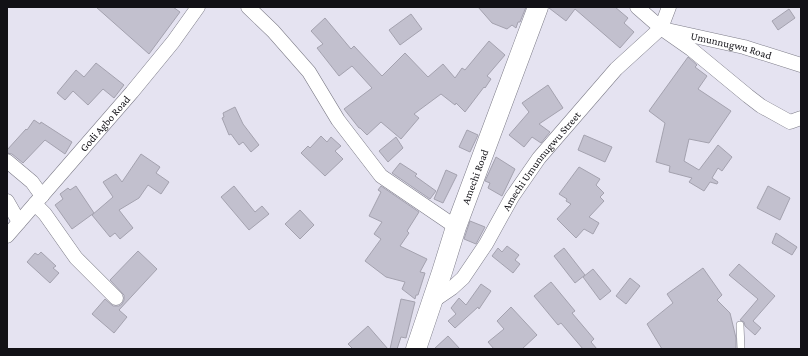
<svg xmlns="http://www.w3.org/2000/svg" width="808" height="356" font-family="'Crimson Pro',serif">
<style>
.building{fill:#c2c0ce;stroke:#a4a2af}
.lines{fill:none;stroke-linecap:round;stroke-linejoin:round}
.service-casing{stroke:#7e7d89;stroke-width:8}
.minor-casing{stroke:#7e7d89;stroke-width:15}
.secondary-casing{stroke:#7e7d89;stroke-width:21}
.service{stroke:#fff;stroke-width:7}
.minor{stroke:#fff;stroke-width:14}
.secondary{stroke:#fff;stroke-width:20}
.labels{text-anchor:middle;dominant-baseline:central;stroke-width:3;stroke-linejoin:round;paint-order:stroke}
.street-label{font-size:11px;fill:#121116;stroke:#f2f0fe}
</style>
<rect width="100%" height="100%" fill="#e5e3f1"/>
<g class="building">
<polygon points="96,7 173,7 180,12 149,54"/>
<polygon points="478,7 526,7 520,22 518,22 516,28 512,25 507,29 492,23"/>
<polygon points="549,7 615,7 628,18 624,23 634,32 620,48 575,9 566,21 549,8"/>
<polygon points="789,9 795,18 778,30 772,21"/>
<polygon points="411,14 422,29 400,45 389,30"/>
<polygon points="325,18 351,49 354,46 382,76 405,53 428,77 443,64 455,78 462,68 465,70 489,41 505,55 487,76 491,79 485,88 484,87 465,112 456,103 455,105 441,94 414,114 419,118 401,139 381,122 367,135 360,128 359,128 344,109 372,88 352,66 339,76 317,48 323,44 311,31"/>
<polygon points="688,57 697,65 695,67 707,76 698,89 731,111 709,143 689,139 684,161 699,170 718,145 732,157 722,171 718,168 712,178 718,182 717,184 710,182 704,191 689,182 692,178 669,172 670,166 656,162 665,123 649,111"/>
<polygon points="96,63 124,85 114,98 103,89 88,105 73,91 65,100 57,93 76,70 84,77"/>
<polygon points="548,85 563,108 539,124 550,132 541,143 532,137 524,147 509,135 529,112 522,103"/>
<polygon points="235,107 243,124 259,145 251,152 243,142 239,145 231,134 229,135 222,118 224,117 223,113"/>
<polygon points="34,120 40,124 41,122 72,142 65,154 45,140 23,163 12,154 7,153 7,150 26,129 27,130"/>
<polygon points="467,130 478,135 470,152 459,147"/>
<polygon points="584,135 612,147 605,162 578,150"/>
<polygon points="321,136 327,142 331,137 341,146 335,151 343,159 325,176 301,153 308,146 310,148"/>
<polygon points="396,137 403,148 388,162 379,151"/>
<polygon points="141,154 160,167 156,173 169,182 161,194 148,185 139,198 119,210 133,228 120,239 115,233 110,237 92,215 113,197 103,182 116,174 122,182"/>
<polygon points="496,157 515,169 502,196 488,188 490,183 485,181"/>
<polygon points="400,163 417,174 415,176 436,191 430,199 392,173"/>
<polygon points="579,167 600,179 596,185 604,193 600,197 604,201 589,217 599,223 593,234 584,229 576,238 557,219 571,204 566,201 567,199 559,194"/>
<polygon points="446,170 457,175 443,203 434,199"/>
<polygon points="76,186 94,213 72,229 55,205 63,199 60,194 68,188 70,190"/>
<polygon points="234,186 255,212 262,206 269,214 249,230 221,197"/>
<polygon points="381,186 419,212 407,231 409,233 400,246 427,259 420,272 425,273 418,295 416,295 415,299 402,289 405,282 386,277 365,261 381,239 374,234 382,222 369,216 381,192 378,190"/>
<polygon points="768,186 790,198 780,220 757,208"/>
<polygon points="300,210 314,225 300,239 285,224"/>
<polygon points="470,221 485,227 476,244 464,239"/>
<polygon points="776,233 797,247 792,255 772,243"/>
<polygon points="507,246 519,255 515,260 520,264 513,273 492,256 498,248 502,252"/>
<polygon points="564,248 585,275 575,283 554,256"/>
<polygon points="138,251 157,269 119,310 127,317 114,333 92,314 105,299 113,306 119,306 122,304 124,300 124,295 110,280"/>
<polygon points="41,252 56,266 53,268 59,273 50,283 27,262 35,253 38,255"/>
<polygon points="739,264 775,296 753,321 761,328 755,335 745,326 744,322 740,320 758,299 729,275"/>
<polygon points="703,268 722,295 717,300 730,313 736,338 736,349 662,349 647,324 673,303 667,294"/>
<polygon points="593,269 611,291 600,300 583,277"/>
<polygon points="630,278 640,286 626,304 616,296"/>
<polygon points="551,282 575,311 572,313 594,339 591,342 597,349 583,349 561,323 558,325 534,296"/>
<polygon points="481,284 491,291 479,309 478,307 455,328 448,321 456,314 451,308 459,298 466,305"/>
<polygon points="401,299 415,302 406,338 401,337 397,349 390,349"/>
<polygon points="511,307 537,335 522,349 494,349 488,342 504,329 497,321"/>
<polygon points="368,326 388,349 353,349 348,344"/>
<polygon points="448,336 460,349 434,349"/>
</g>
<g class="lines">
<g class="service-casing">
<polyline id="service" points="740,325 741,349"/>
</g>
<g class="minor-casing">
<g id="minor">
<polyline points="248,7 273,31 309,72 338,120 381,176 456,227"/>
<polyline points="637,7 661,28 691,49 748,96 761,106 790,122 801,118"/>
<path id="s1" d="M667,30l77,17 57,18"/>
<polyline points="7,161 32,182 42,196"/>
<polyline points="7,201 19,222"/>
<polyline points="35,204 45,214 76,258 116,298"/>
<path id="s2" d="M7,236l125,-144 41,-50 25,-35"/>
<path id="s3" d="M433,301l19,-13 11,-10 23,-34 26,-47 27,-39 77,-89 45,-41 8,-21"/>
</g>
</g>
<g class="secondary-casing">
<g id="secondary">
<path id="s4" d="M416,349l26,-77 14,-45 82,-220"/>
</g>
</g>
<use href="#service" class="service"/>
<use href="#minor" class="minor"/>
<use href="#secondary" class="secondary"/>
</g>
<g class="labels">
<g class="street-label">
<text stroke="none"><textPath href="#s1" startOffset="66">Umunnugwu Road</textPath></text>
<text stroke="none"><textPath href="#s2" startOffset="149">Godi Agbo Road</textPath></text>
<text stroke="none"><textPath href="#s3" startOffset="179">Amechi Umunnugwu Street</textPath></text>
<text stroke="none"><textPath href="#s4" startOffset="182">Amechi Road</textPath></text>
</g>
</g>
<rect width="808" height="356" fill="none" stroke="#121116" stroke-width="16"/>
</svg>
